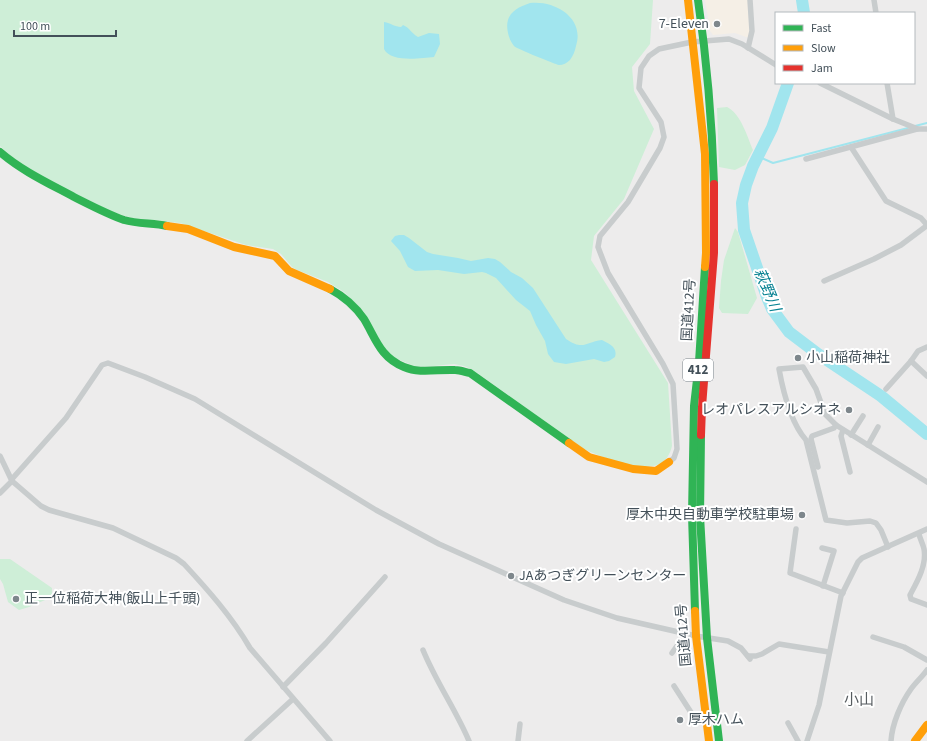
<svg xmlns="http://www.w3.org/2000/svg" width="927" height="741" font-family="'Source Sans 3','Noto Sans JP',sans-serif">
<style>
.commercial{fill:#f5efe6}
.green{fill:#ceeed7}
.water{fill:#a1e5ee}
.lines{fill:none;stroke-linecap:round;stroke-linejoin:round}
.stream{stroke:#a1e5ee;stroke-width:2}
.river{stroke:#a1e5ee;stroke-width:12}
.street{stroke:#c8cccd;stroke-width:5.5}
.fast{stroke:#30b455;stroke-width:8}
.slow{stroke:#ff9f0a;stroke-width:8}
.jam{stroke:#e5322d;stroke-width:8}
.poi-dot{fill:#7e878c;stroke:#fff;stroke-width:1.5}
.labels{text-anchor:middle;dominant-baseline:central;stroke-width:4;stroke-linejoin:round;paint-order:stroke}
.shield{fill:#fff;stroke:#7b848b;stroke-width:1}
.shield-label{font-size:13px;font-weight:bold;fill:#435059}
.poi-label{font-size:14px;fill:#435059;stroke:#fff;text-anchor:start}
.street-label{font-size:14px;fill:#435059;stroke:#fff}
.water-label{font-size:15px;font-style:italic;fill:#078292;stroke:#fff}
.neighbourhood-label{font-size:15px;fill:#575c60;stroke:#fff}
</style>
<rect width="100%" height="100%" fill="#edecec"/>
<polygon class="commercial" points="705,0 748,0 750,32 749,38 735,33 713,35 710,31"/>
<g class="green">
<path d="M0,0h653l-3,44 -18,23 2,24 20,38 -30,70 -30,37 -3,24 77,123 4,63c-2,8 -6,16 -15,19 -17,6 -57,-8 -73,-16l-111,-79 -9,-4 -10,-2 -31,3 -9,-1 -19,-8 -9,-7 -5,-7 -17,-32 -20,-20 -16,-10 -31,-12 -5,-3 -11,-13 -8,-5 -27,-4 -66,-22 -44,-4 -24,-7c-36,-19 -83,-37 -112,-66z"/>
<path d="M727,107c14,7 20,29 26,43l-8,15 -10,5 -16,-3 -2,-59z"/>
<polygon points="735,228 738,232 757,298 748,314 722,313 719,308 721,281 724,260"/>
<polygon points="0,559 10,559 52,588 52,597 29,607 19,610 8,602 3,584 0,579"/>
</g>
<g class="water">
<path d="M530,3c25,-3 55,15 46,43 -1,5 -3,10 -6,14 -3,3 -7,5 -11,5 -4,-1 -42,-16 -45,-19 -3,-4 -5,-8 -6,-13 -4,-18 7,-25 22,-30z"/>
<path d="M384,22c7,1 11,5 17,5l2,-2c7,3 8,8 15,12l11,-4 10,1 1,10 -6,13c-13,1 -43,6 -50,-8z"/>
<path d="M399,235h5l5,3 18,14 6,2 25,4 13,3 17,-3 7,1 5,3 11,10 11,6 11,10 33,51c18,12 19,3 36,1 7,4 16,7 13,17l-6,4 -5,1 -10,-3 -28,5 -12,-2 -6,-8 -3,-13 -9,-16 -6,-14 -14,-11 -20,-22 -10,-5 -4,-1 -18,2 -26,-4 -23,1 -7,-4 -8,-16 -9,-10 4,-5z"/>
</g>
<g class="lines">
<g class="stream">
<polyline points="915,126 927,123"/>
<polyline points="757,156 773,163 908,128"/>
</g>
<g class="river">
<polyline points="802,0 804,13"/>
<polyline points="788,83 772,128 753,166 746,185 742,203 744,230 767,297 772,309 789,332 818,354 881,396 927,434"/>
</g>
<g class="street">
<polyline points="874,0 876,13"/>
<polyline points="748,48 752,31 750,0"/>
<polyline points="820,83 893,119 918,129 927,129"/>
<polyline points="887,83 893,119"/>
<polyline points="851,147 886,201 921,218 927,225"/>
<polyline points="806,159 917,129"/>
<polyline points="824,281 874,259 901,245 925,227 927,224"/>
<polyline points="911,361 927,376"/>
<polyline points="886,389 911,361 918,351 927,347"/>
<polyline points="843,430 841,436 850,472"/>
<polyline points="851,435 863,416"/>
<polyline points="868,445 878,427"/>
<path d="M0,456l12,25 29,25 8,4 64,18 63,30 8,6c24,26 48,53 66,84l80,93"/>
<polyline points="669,462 674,458 677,449 673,384 663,364 608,273 598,247 600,236 628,202 660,148 664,137 661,122 639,88 641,68 649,56 659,49 692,42 729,39 742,44 776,65"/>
<polyline points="818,467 811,439 812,436 834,428 836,425"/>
<polyline points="12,479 66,418 102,365 108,363 145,377 195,399 376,510 439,544 564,600 617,618 696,636 728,641 741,648 750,659"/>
<polyline points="0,493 12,481"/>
<polyline points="796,529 790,573 843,593"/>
<path d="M919,534c1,5 4,10 5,15 3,16 -7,33 -14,46l1,4 16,6"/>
<path d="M888,547l-7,-17 -5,-7 -6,-2 -23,2 -21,-3 -20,-80c-15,-17 -23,-49 -27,-71l24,-2 13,22 9,25 11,11 91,57"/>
<polyline points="822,548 834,551 823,586"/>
<polyline points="873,637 904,647 927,660"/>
<path d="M423,650c13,32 33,60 46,91"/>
<polyline points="672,653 686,633"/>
<polyline points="748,656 756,656 762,654 779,644 829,652"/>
<polyline points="674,686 694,717 705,718"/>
<polyline points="283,687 326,643 385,577"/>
<polyline points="788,723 798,741"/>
<polyline points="247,741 293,699"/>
<polyline points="518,741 520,724"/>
<polyline points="807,741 819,705 841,596 858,562 862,558 927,529"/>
<path d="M891,741c1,-17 10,-38 20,-52 5,-7 11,-12 16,-19"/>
</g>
<g class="fast">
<path d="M698,0c9,61 14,122 16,184"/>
<path d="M0,152c22,19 48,31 74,45 16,8 33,17 50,23 14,4 29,3 43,6"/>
<path d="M330,289c13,7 25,17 34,30 12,20 16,38 40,48 16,7 34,2 51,3 5,0 10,2 15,3l99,70"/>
<polyline points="701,435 700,516 707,638 719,741"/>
<polyline points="695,611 692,515 694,406 699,362 705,267"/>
</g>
<g class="slow">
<polyline points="688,0 705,154 706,253 705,267"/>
<polyline points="167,226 188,229 234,247 275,256 289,271 330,289"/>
<polyline points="569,443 589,457 633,469 656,471 669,462"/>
<polyline points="695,611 696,636 709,741"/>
<polyline points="915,741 927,725"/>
</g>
<polyline class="jam" points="701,435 702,407 714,253 714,184"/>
</g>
<g class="poi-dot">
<circle cx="717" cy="24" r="4"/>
<circle cx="798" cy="358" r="4"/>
<circle cx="849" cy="410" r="4"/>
<circle cx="802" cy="515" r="4"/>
<circle cx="511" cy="576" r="4"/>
<circle cx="16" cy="599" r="4"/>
<circle cx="680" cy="720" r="4"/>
</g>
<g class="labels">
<rect class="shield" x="683" y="359" width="30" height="22" rx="3"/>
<g class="shield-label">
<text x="698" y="370">412</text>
</g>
<g class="poi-label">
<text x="709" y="24" text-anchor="end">7-Eleven</text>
<text x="806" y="358">小山稲荷神社</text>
<text x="841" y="410" text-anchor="end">レオパレスアルシオネ</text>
<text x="794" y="515" text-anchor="end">厚木中央自動車学校駐車場</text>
<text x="519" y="576">JAあつぎグリーンセンター</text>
<text x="24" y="599">正一位稲荷大神(飯山上千頭)</text>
<text x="688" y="720">厚木ハム</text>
</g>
<g class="street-label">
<text transform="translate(689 310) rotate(-87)">国道412号</text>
<text transform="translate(684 635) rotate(-95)">国道412号</text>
</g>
<g class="water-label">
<text transform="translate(767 290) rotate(67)">萩野川</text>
</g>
<g class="neighbourhood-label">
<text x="859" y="700">小山</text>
</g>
</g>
<rect x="775" y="12" width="140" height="72" fill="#ffffff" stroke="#b4b9bd"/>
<rect x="783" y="25" width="20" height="6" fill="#30b455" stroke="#b4b9bd"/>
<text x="811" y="32" font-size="12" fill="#435059">Fast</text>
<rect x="783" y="45" width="20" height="6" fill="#ff9f0a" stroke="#b4b9bd"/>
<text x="811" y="52" font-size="12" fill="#435059">Slow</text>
<rect x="783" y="65" width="20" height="6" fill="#e5322d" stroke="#b4b9bd"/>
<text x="811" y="72" font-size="12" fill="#435059">Jam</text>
<path d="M14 30v6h102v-6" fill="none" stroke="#435059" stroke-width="2"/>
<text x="20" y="30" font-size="12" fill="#435059" stroke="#ffffff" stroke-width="3" paint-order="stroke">100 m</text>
</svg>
